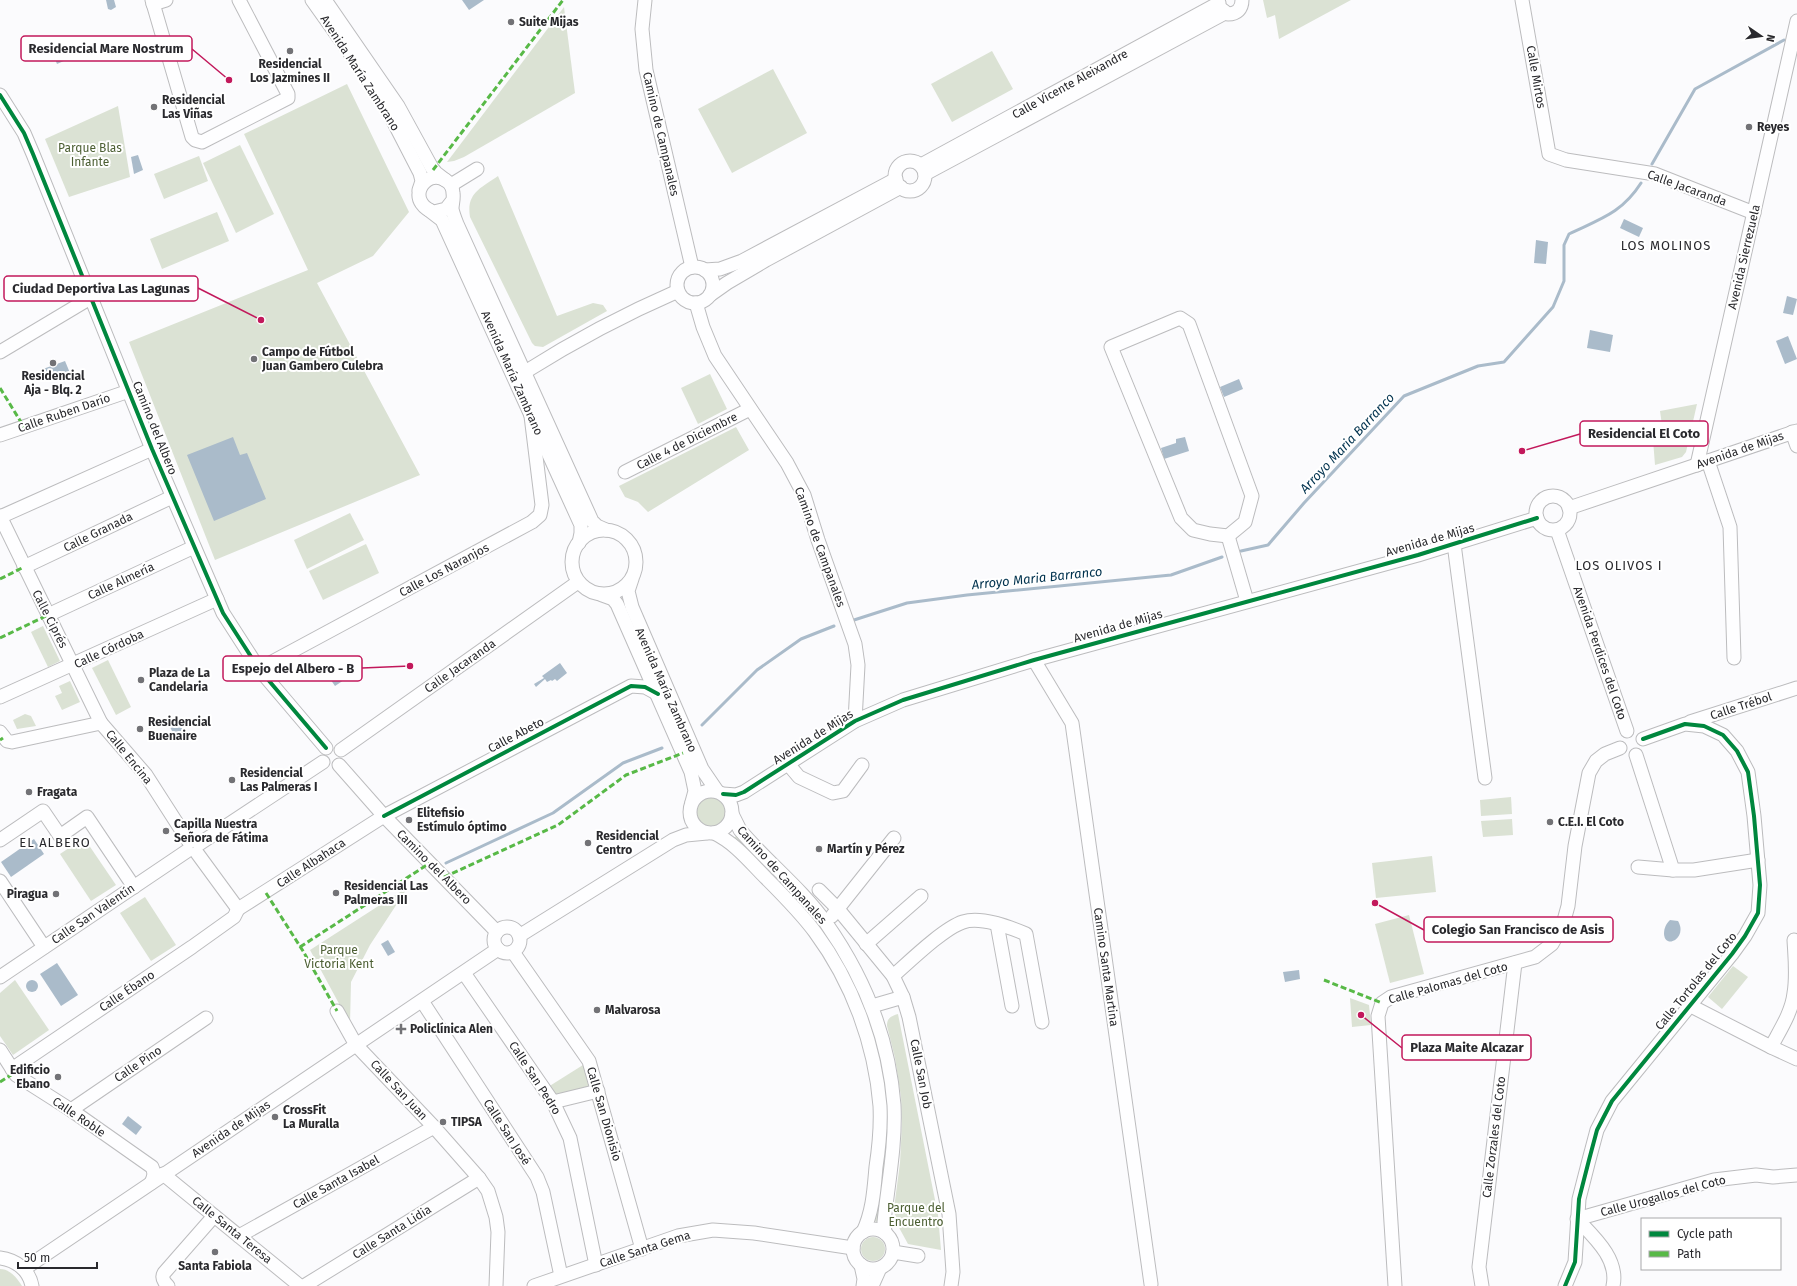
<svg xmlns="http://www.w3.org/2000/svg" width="1797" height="1286" font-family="'Fira Sans',sans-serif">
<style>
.green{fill:#dbe2d4}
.water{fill:#aabbca}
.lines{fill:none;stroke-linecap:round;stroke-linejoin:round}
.stream{stroke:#aabbca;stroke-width:3}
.minor-casing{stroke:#bcbcbe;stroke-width:15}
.minor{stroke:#fefeff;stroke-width:13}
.quiet{stroke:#58b947;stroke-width:3;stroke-dasharray:6 3;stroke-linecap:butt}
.cycleway-casing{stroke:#fff;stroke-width:6}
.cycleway{stroke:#00873e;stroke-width:4}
.poi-dot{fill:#727276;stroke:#fff;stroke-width:1.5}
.labels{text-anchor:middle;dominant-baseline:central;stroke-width:4;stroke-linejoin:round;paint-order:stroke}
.poi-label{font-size:12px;font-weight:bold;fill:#29292d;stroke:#fff;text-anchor:start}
.street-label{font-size:12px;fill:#29292d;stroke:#fff}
.park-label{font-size:12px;fill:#4c5f33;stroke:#fff}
.neighbourhood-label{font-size:13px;letter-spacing:1px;fill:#29292d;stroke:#fff}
.water-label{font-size:13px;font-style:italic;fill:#01324e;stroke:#fff}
.leader{fill:none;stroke:#c2185b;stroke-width:1.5}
.callout-dot{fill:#c2185b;stroke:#fff;stroke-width:1.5}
.callout{fill:#fff;stroke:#c2185b;stroke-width:1.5}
.callout-label{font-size:13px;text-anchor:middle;font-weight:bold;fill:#29292d}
</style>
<rect width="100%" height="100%" fill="#fbfbfd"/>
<g class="green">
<polygon points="1263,0 1351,0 1279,39 1275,15 1267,18"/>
<polygon points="564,7 575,93 464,157 454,161 447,162"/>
<polygon points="992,51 1013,89 952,122 931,84"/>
<polygon points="773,69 807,133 732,173 698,109"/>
<polygon points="347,84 409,212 373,256 317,283 420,475 215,560 129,342 308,270 244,134"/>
<polygon points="118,106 130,177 69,197 45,139"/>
<polygon points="240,145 274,214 236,233 203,163"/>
<polygon points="199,156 208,181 164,199 154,174"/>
<path d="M498,176l59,140 36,-13 10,2 4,6 -64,36 -8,-1 -3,-3 -62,-126c-4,-24 11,-29 28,-41z"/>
<polygon points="217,212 229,241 162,269 150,239"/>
<polygon points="710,374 727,409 698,424 681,388"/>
<polygon points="1697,404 1686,452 1682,457 1655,465 1652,427 1662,425 1660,411"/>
<polygon points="736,427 749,450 648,512 638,502 625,497 619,486"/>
<polygon points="350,513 364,540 307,569 294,540"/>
<polygon points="366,544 379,573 323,600 309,571"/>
<polygon points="43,626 60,661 48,667 31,632"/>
<polygon points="108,660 131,707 116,715 92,668"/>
<polygon points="70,681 80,702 62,710 55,696 62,693 59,686"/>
<polygon points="25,714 31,716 36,726 17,729 13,720"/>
<circle cx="711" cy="812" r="15"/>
<polygon points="1511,797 1512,814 1481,816 1480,800"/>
<polygon points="1512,819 1513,835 1483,837 1481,821"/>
<polygon points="737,835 808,907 847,964 868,1008 883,1060 889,1105 888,1149 878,1222 874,1221 884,1105 843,966 734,838"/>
<polygon points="84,838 116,885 91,901 60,854"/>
<polygon points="1432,856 1436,892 1376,898 1372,863"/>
<polygon points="408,887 370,945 351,982 350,1024 310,950"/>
<polygon points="145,897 176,945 151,961 120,913"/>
<polygon points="1409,915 1424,974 1390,983 1375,924"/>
<polygon points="1733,966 1748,977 1722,1009 1708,997"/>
<polygon points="15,980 49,1030 13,1055 0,1036 0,993"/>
<polygon points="1350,998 1369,1005 1371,1025 1352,1027"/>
<path d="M898,1014l40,201 3,35 -33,-6 -12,-22 -2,-14 6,-45 2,-40 -1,-26 -6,-39 -8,-32c0,-8 4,-10 11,-12z"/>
<polygon points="583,1065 586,1070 590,1087 556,1098 548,1087"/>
<circle cx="873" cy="1249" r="12"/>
<path d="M0,1269c10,0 17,9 22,17h-22z"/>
</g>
<g class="water">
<polygon points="106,0 114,0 116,7 111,10 108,9"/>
<polygon points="462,0 484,0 469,10"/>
<polygon points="78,40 84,52 57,64 52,52"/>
<polygon points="138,155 143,170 134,174 131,157"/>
<polygon points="1624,219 1643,228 1639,237 1620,228"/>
<polygon points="1536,240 1548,242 1546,264 1534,263"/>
<polygon points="1787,296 1797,299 1793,315 1783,313"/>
<polygon points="1590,330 1613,335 1610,352 1587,348"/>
<polygon points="1788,336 1797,359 1785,364 1776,341"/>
<polygon points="65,361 70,373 48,382 43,369"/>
<polygon points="1239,379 1243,389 1224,397 1220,387"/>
<polygon points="233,437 240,455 247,453 266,499 214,521 187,455"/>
<polygon points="1185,437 1189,451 1164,459 1161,448 1176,443 1176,439"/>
<polygon points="560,663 567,673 557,681 555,679 552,681 551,680 547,682 545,679 536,687 534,684 544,678 542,676"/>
<polygon points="352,665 356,672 335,686 328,676 341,667 343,669"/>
<polygon points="179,722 183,730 174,735 170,727"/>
<polygon points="34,839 44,854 11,877 1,862"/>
<path d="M1670,920l8,1c10,17 -13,29 -14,13 0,-6 2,-10 6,-14z"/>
<polygon points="388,940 395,952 388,956 381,944"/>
<polygon points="57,963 78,995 61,1006 40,974"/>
<polygon points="1299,970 1300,979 1285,982 1283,972"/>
<circle cx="32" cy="986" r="6"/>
<polygon points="128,1116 142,1127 136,1135 122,1124"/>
</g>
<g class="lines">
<g class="stream">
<polyline points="1652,164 1695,89 1784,40"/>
<path d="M1241,551l27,-6 36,-42 100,-107 74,-30 26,-4 49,-55 11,-26v-36l5,-11c31,-15 53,-21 72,-51"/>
<polyline points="854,620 907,603 967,595 1171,575 1222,557"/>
<polyline points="702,725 757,670 801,639 834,626"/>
<polyline points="446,863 553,813 623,763 662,748"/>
</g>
<g class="minor-casing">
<g id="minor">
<polyline points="152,0 192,137 195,140 202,142 288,98 288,94 239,0"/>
<polyline points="312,0 354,59 388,111 420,173 422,181 419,190"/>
<polyline points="325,0 398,106 432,168 436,173 445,180"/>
<polyline points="645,0 642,29 646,70 692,267"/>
<polyline points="1522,0 1549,154 1566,160 1655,174 1754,213"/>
<polyline points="153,4 166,0"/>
<path d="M1220,8l8,6c9,0 14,-5 14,-14"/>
<polyline points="0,95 24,133 33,154 152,449 223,613 259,669 326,748"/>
<circle cx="910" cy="176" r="15"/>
<polyline points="921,165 1219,3"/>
<polyline points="925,174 1225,13"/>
<polyline points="451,185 477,169"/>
<path d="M453,200l-7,9 -12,3c-10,-3 -18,-12 -14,-23 2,-5 6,-9 11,-11 10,-3 22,4 22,15 1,6 -1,11 -1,16 1,5 3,10 5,15l135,297 5,5 9,4"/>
<polyline points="429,210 442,220 581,525 581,533 579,543"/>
<circle cx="695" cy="285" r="18"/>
<polyline points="705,270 720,269 742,261 896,179"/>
<polyline points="710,295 727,283 766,260 901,187"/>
<polyline points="696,303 703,327 715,356 787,463 804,495 818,540 855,644 858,665 855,721"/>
<polygon points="1180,318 1189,324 1252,496 1245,522 1228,536 1210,534 1193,530 1181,518 1111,347"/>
<polyline points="0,352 92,297"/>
<path d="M525,372c49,-31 100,-58 153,-81"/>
<polyline points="1792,432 1797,446"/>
<polyline points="0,435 129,391"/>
<polyline points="1708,461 1730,527 1734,658"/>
<polyline points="1697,465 1797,21"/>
<polyline points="625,472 750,409"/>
<circle cx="1553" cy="513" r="17"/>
<polyline points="1569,508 1797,431"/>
<polyline points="0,516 101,723"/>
<polyline points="0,517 152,449"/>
<polyline points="1557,530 1627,731"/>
<circle cx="604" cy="562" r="32"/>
<polyline points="1228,536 1247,601"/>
<polyline points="1454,544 1485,778"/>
<polyline points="24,567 172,497"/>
<polyline points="632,579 628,591 632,607 702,769 717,791"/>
<polyline points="602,595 613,599 617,604 691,772 695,791 692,802"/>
<polyline points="48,615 194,547"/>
<polyline points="1034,660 1072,723 1151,1284"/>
<polyline points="259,669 532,522 540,515 542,505 531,416"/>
<polyline points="0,697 217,599"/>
<polyline points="1690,722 1797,688"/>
<polyline points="0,732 7,741 12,742 101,723 146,775 189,842"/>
<polyline points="341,750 578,582"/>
<polyline points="1636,755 1673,870 1694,870 1758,860"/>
<polyline points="788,764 799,777 833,793 843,791 862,765"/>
<polyline points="339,765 384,816 497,932"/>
<circle cx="711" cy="812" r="21"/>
<polyline points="723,794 736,795 744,792 855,721 903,700 1034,660 1418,555 1537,518"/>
<path d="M732,814l8,16c27,32 62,59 86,93 38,54 63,116 68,182 2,39 -6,79 -10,117l1,11"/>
<path d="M714,833c21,10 36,29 52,45 17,17 35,35 49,54 37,50 60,112 65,174 1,20 -1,41 -4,61 -2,22 -3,44 -13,65"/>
<polyline points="0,840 43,811 60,836 87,817 134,887"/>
<polyline points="199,844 323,762"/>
<polyline points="197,853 238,909"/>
<polyline points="1638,867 1673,870"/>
<polyline points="0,881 44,947"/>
<polyline points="819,890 838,909 893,976 903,997 909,1017 949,1214 953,1272 951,1286"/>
<polyline points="238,909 384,816 631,686 645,687 658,694"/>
<polyline points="832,916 894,838"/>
<polyline points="997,924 1012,1006"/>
<circle cx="507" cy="940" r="13"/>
<polyline points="519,936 673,840 686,835 707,833"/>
<polyline points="866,944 921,896"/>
<polyline points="513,952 589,1061 642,1249"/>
<polyline points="464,973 553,1102 570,1138 596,1265"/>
<path d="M893,976c17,-15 51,-48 70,-54 18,-6 46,5 63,12l16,88"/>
<polyline points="0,977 187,851"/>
<polyline points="422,1001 537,1177 543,1192 561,1276"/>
<polyline points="1689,1005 1771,1047 1797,1059"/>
<polyline points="872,1006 903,997"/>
<polyline points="337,1011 356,1045 434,1127 479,1178 488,1191 496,1217 498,1232 496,1286"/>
<path d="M1771,1047c9,-17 21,-35 23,-54 3,-17 1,-35 0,-53"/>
<path d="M0,1050l16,25 55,35 81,57c3,6 2,10 -1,16"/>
<polyline points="12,1069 192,947 234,917 238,909"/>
<polyline points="553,1102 598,1091"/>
<polyline points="71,1110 206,1018"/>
<polyline points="163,1174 300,1286"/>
<circle cx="873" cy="1249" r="20"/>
<polyline points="239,1236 434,1127"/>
<polyline points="893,1252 918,1256"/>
<path d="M0,1258c15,2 29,11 32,28"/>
<polyline points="861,1265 864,1279 863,1286"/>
<polyline points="24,1269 498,949"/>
<path d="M168,1286c-4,-4 -7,-8 -4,-13l50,-57"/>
<polyline points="304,1286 479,1178"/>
<polyline points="534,1286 678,1236 713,1230 754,1233 853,1248"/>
<polyline points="872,1286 880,1268"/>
<polyline points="1395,1286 1378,1016 1382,1003 1391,997 1535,957 1552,944 1563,924 1568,906 1575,846 1589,773 1596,761 1605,754 1620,748"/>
<polyline points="1482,1286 1479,1267 1515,963"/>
<polyline points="1565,1286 1575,1262 1579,1199 1589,1160 1597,1130 1612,1101 1732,954 1745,936 1758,913 1760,885 1754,816 1748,772 1737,751 1723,735 1704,726 1685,724 1643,739"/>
<path d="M1613,1286c6,-27 -19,-49 -36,-67l137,-39 42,-5 17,2 24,-2"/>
</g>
</g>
<use href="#minor" class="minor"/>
<g class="quiet">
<polyline points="433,170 563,0"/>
<polyline points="0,388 24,427"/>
<polyline points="0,579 24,567"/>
<polyline points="0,638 48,615"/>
<polyline points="0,740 3,738"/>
<polyline points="444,877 558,825 626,775 683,753"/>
<polyline points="266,893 303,951 337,1011"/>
<polyline points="300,947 430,863"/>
<polyline points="1324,980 1382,1003"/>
<polyline points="0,1082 14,1073"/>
</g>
<g class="cycleway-casing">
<g id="cycleway">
<polyline points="0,95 24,133 33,154 152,449 223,613 259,669 326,748"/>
<polyline points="723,794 736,795 744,792 855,721 903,700 1034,660 1418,555 1537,518"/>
<polyline points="384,816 631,686 645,687 658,694"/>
<polyline points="1565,1286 1575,1262 1579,1199 1589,1160 1597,1130 1612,1101 1732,954 1745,936 1758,913 1760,885 1754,816 1748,772 1737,751 1723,735 1704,726 1685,724 1643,739"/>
</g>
</g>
<use href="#cycleway" class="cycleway"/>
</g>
<g class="poi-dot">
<circle cx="511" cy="22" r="4"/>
<circle cx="290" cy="51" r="4"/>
<circle cx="154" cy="107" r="4"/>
<circle cx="1749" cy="127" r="4"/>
<circle cx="254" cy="359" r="4"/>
<circle cx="53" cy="363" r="4"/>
<circle cx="141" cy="680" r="4"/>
<circle cx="140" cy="729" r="4"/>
<circle cx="232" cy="780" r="4"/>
<circle cx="29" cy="792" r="4"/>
<circle cx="409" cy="820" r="4"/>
<circle cx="1550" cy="822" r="4"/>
<circle cx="166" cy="831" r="4"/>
<circle cx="588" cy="843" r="4"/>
<circle cx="819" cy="849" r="4"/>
<circle cx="336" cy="893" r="4"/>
<circle cx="56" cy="894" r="4"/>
<circle cx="597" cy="1010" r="4"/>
<path d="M399 1023h4v4h4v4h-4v4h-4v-4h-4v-4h4z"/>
<circle cx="58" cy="1077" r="4"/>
<circle cx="275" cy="1117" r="4"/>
<circle cx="443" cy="1122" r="4"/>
<circle cx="215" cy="1252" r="4"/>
</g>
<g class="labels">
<g class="poi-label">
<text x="519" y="22">Suite Mijas</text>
<text x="290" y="64" text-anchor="middle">Residencial<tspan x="290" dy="14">Los Jazmines II</tspan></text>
<text x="162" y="100">Residencial<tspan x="162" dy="14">Las Viñas</tspan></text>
<text x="1757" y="127">Reyes</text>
<text x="262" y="352">Campo de Fútbol<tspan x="262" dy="14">Juan Gambero Culebra</tspan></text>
<text x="53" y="376" text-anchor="middle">Residencial<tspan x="53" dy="14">Aja - Blq. 2</tspan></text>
<text x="149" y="673">Plaza de La<tspan x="149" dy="14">Candelaria</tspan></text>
<text x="148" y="722">Residencial<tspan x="148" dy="14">Buenaire</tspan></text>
<text x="240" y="773">Residencial<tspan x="240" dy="14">Las Palmeras I</tspan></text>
<text x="37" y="792">Fragata</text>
<text x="417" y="813">Elitefisio<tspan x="417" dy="14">Estímulo óptimo</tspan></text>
<text x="1558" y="822">C.E.I. El Coto</text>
<text x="174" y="824">Capilla Nuestra<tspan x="174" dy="14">Señora de Fátima</tspan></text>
<text x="596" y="836">Residencial<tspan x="596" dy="14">Centro</tspan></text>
<text x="827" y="849">Martín y Pérez</text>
<text x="344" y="886">Residencial Las<tspan x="344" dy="14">Palmeras III</tspan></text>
<text x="48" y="894" text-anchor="end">Piragua</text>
<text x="605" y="1010">Malvarosa</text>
<text x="410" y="1029">Policlínica Alen</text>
<text x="50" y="1070" text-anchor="end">Edificio<tspan x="50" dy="14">Ebano</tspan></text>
<text x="283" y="1110">CrossFit<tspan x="283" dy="14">La Muralla</tspan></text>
<text x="451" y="1122">TIPSA</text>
<text x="215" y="1266" text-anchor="middle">Santa Fabiola</text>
</g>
<g class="street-label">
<text transform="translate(360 73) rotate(57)">Avenida María Zambrano</text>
<text transform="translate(1536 77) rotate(80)">Calle Mirtos</text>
<text transform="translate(1070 84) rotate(-29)">Calle Vicente Aleixandre</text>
<text transform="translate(661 134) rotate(77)">Camino de Campanales</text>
<text transform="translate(1687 188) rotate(20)">Calle Jacaranda</text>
<text transform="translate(1744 257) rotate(-77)">Avenida Sierrezuela</text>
<text transform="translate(512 373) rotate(66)">Avenida María Zambrano</text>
<text transform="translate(64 413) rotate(-19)">Calle Ruben Darío</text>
<text transform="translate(155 428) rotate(68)">Camino del Albero</text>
<text transform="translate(687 441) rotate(-27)">Calle 4 de Diciembre</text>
<text transform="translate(1740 450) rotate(-19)">Avenida de Mijas</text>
<text transform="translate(98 532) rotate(-26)">Calle Granada</text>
<text transform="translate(1430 540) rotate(-16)">Avenida de Mijas</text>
<text transform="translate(820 547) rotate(70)">Camino de Campanales</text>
<text transform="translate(444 570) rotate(-28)">Calle Los Naranjos</text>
<text transform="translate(121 581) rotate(-25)">Calle Almería</text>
<text transform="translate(50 619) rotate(63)">Calle Ciprés</text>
<text transform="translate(1118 626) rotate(-16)">Avenida de Mijas</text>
<text transform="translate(109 649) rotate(-25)">Calle Córdoba</text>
<text transform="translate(1600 653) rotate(71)">Avenida Perdices del Coto</text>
<text transform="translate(460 666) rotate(-35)">Calle Jacaranda</text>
<text transform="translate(666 690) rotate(66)">Avenida María Zambrano</text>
<text transform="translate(1741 706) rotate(-18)">Calle Trébol</text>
<text transform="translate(516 735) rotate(-28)">Calle Abeto</text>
<text transform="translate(813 737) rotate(-32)">Avenida de Mijas</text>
<text transform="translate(129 757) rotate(51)">Calle Encina</text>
<text transform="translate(311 863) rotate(-33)">Calle Albahaca</text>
<text transform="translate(434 867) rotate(45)">Camino del Albero</text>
<text transform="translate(782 875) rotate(48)">Camino de Campanales</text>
<text transform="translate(93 914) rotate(-34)">Calle San Valentín</text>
<text transform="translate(1106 967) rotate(82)">Camino Santa Martina</text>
<text transform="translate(1696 981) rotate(-51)">Calle Tortolas del Coto</text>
<text transform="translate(1448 983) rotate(-16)">Calle Palomas del Coto</text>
<text transform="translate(127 991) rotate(-34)">Calle Ébano</text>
<text transform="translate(138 1064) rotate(-34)">Calle Pino</text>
<text transform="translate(921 1074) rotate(79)">Calle San Job</text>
<text transform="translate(535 1078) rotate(57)">Calle San Pedro</text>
<text transform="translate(399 1090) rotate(47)">Calle San Juan</text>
<text transform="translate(604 1114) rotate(74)">Calle San Dionisio</text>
<text transform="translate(79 1117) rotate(34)">Calle Roble</text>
<text transform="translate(231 1129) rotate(-34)">Avenida de Mijas</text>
<text transform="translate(507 1132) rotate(57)">Calle San José</text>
<text transform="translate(1494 1137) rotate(-83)">Calle Zorzales del Coto</text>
<text transform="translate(336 1182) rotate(-29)">Calle Santa Isabel</text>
<text transform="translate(1663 1196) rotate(-15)">Calle Urogallos del Coto</text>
<text transform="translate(232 1230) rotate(39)">Calle Santa Teresa</text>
<text transform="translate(392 1232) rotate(-32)">Calle Santa Lidia</text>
<text transform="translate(645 1249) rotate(-18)">Calle Santa Gema</text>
</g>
<g class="park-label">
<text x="90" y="148">Parque Blas<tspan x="90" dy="14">Infante</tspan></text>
<text x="339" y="950">Parque<tspan x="339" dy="14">Victoria Kent</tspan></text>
<text x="916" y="1208">Parque del<tspan x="916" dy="14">Encuentro</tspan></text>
</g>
<g class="neighbourhood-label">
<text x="1666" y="245">LOS MOLINOS</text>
<text x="1619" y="565">LOS OLIVOS I</text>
<text x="55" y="842">EL ALBERO</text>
</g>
<g class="water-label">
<text transform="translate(1347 443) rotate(-47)">Arroyo Maria Barranco</text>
<text transform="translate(1037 578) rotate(-6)">Arroyo Maria Barranco</text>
</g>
</g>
<path class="leader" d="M229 80L192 49M261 320L198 288M1522 451L1580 434M410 666L362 668M1375 903L1424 930M1361 1015L1402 1048"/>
<g class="callout-dot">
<circle cx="229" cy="80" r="4"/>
<circle cx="261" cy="320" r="4"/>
<circle cx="1522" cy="451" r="4"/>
<circle cx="410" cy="666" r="4"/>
<circle cx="1375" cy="903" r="4"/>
<circle cx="1361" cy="1015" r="4"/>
</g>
<g class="callout">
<rect x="21" y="36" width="171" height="25" rx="4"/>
<rect x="4" y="276" width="194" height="25" rx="4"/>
<rect x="1580" y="421" width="128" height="25" rx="4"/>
<rect x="223" y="656" width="139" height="25" rx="4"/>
<rect x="1424" y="917" width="189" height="25" rx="4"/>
<rect x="1402" y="1035" width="129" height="25" rx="4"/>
</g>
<g class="callout-label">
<text x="106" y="53">Residencial Mare Nostrum</text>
<text x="101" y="293">Ciudad Deportiva Las Lagunas</text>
<text x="1644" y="438">Residencial El Coto</text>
<text x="293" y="673">Espejo del Albero - B</text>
<text x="1518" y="934">Colegio San Francisco de Asis</text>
<text x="1467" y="1052">Plaza Maite Alcazar</text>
</g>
<rect x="1641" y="1218" width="140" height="52" fill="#ffffff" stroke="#a9a9ab"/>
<rect x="1649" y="1231" width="20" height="6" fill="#00873e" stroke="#a9a9ab"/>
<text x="1677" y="1238" font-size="12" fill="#29292d">Cycle path</text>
<rect x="1649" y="1251" width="20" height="6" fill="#58b947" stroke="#a9a9ab"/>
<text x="1677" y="1258" font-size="12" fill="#29292d">Path</text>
<g transform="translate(1761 36) rotate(103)" stroke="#ffffff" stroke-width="3" paint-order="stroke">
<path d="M0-3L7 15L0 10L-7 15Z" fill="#29292d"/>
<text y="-6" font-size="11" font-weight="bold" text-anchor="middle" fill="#29292d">N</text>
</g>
<path d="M18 1262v6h79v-6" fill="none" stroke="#29292d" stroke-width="2"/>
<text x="24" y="1262" font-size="12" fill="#29292d" stroke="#ffffff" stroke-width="3" paint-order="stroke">50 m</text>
</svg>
